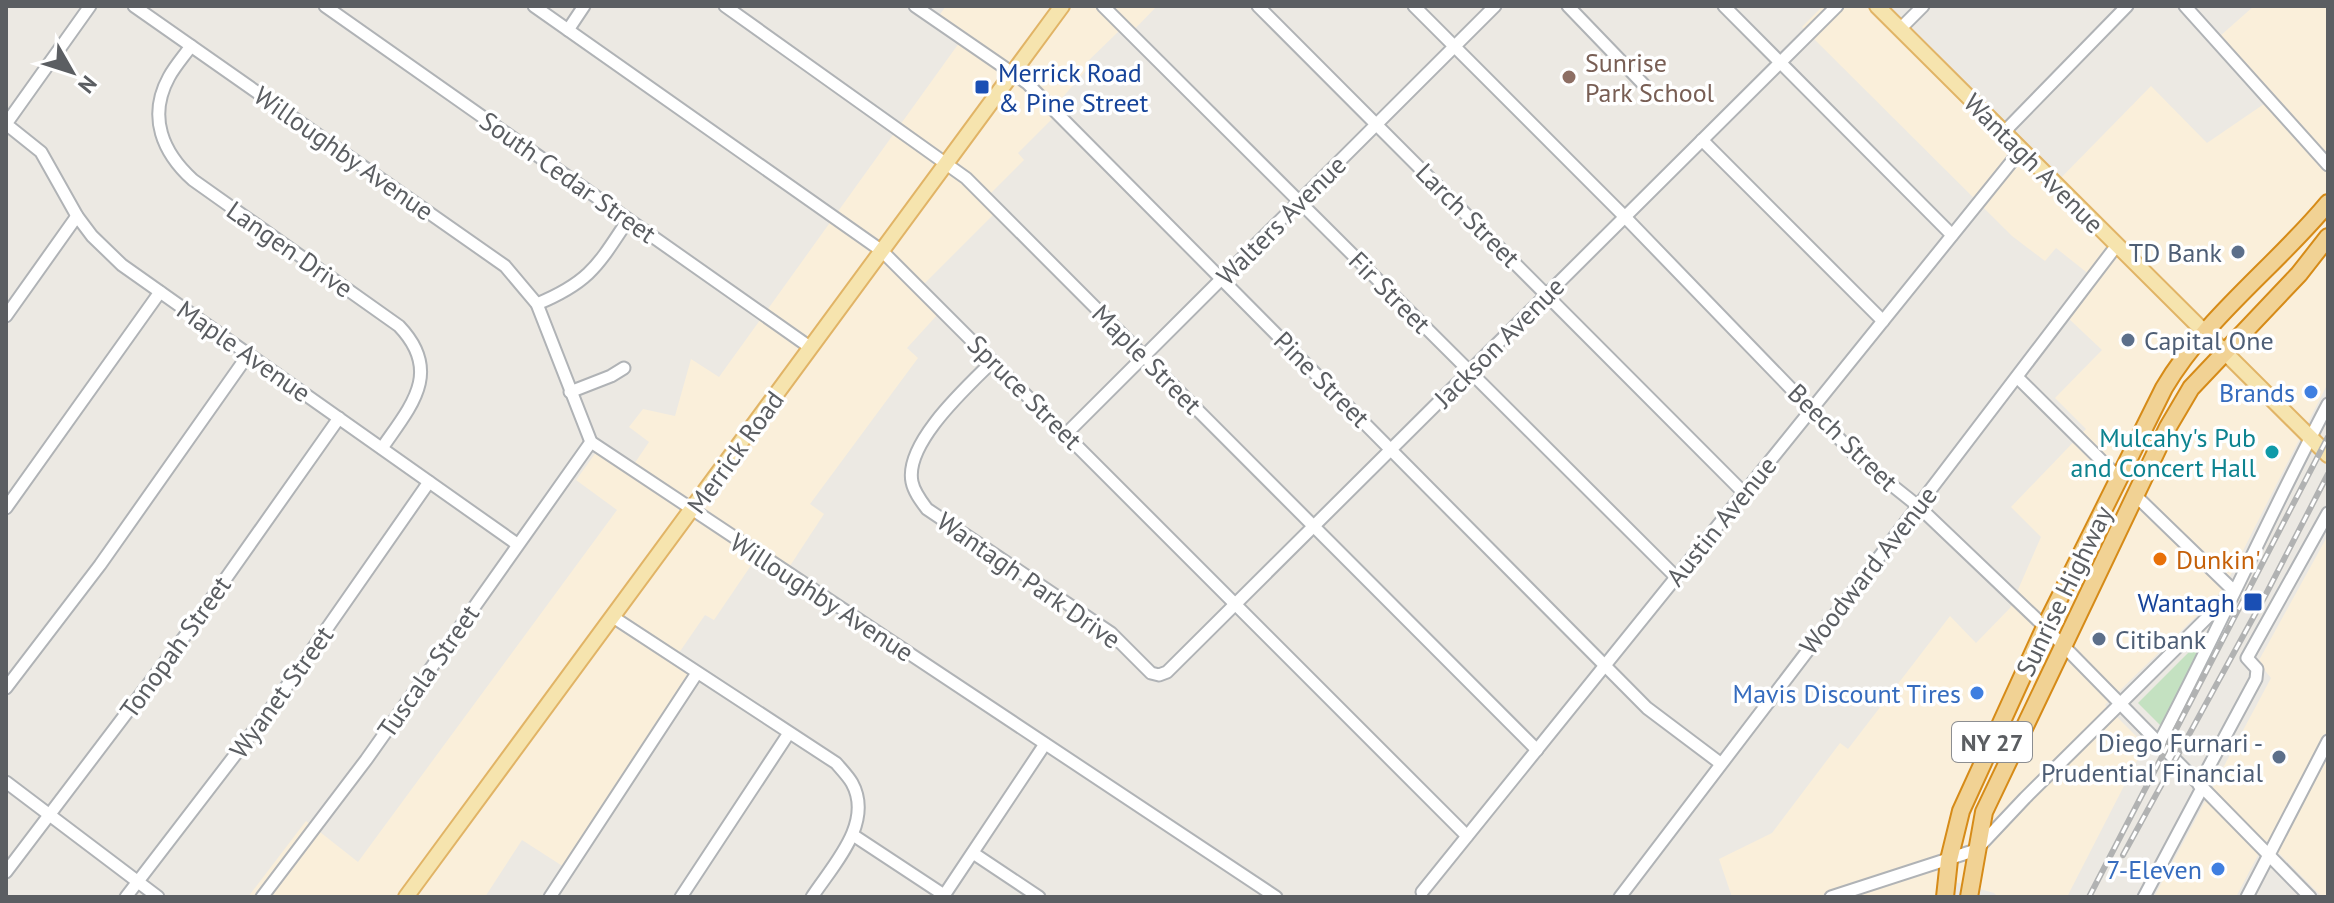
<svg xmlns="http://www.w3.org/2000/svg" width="2334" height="903" font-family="'PT Sans',sans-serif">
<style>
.commercial{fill:#faefda}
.green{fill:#c4e1c1}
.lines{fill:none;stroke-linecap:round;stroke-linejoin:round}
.minor-casing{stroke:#b0b3b6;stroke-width:15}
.major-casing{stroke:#e1b466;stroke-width:18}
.highway-casing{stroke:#d68b18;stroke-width:20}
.minor{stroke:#fff;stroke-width:11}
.major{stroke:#f6e4ae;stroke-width:14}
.highway{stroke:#f1d294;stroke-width:16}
.rail-casing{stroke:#b1b2b2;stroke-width:6}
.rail{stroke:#fff;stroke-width:3;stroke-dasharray:9;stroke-linecap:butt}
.education-dot{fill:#8d6e63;stroke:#fff;stroke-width:3}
.transit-dot{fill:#1a4fb4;stroke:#fff;stroke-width:3}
.service-dot{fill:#5c6f8a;stroke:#fff;stroke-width:3}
.shop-dot{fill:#3f7fe0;stroke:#fff;stroke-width:3}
.culture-dot{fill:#0f9aa8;stroke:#fff;stroke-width:3}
.food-dot{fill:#e8710a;stroke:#fff;stroke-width:3}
.labels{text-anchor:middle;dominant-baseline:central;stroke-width:7;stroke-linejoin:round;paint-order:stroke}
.shield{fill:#fff;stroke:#8c8e91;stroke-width:2}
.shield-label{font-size:24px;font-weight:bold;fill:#5b5e62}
.education-label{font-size:26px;fill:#785e54;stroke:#fff;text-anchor:start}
.transit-label{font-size:26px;fill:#164399;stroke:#fff;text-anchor:start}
.street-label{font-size:26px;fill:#5b5e62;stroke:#fff}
.service-label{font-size:26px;fill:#4e5e75;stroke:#fff;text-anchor:end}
.shop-label{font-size:26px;fill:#366cbe;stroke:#fff;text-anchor:end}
.culture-label{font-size:26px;fill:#0d838f;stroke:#fff;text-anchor:end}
.food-label{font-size:26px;fill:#c56008;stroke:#fff;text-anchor:start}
</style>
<rect width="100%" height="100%" fill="#ece9e3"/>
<g class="commercial">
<polygon points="946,6 1157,6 1127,37 1119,31 1085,64 1088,68 1049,113 1053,118 1018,153 1024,160 983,201 994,214 918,290 939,313 907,348 918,358 810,504 824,514 782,578 754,561 714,620 705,615 672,663 692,676 564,867 522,840 485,897 248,897 306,821 358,862 617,510 576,480 597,451 628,473 649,442 629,427 643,409 675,416 691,359 719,377 959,43 933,24"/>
<polygon points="1823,6 1869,6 2050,189 2151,86 2207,143 2264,104 2211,44 2254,6 2328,6 2328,383 2223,590 2105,705 2145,745 2067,897 1998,897 1994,893 1941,878 1937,897 1732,897 1719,859 1772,833 1840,743 1848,749 1950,616 1976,643 2010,608 2041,537 2011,507 2086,429 2055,398 2102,350 2067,317 2095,279 2056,248 2045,261 2012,236 1802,27"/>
<polygon points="2328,535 2328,897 2322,897 2266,840 2236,897 2154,897 2271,678 2258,662"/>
</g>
<polygon class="green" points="2203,638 2206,639 2161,726 2138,703"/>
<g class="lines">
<g class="minor-casing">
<g id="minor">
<polyline points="90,6 6,124 41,152 77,216 92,236 122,265 517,544"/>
<polyline points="134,6 505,266 537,304 591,442 1276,897"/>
<polyline points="325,6 811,348"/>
<polyline points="534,6 882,251 1467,836"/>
<polyline points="725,6 966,178 1537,750"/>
<polyline points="915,6 1027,83 1647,708 1720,763"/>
<polyline points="1103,6 1676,577"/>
<polyline points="1258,6 1744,493"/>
<polyline points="1414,6 1625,217 1859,459 1918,506 2045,627 2310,897"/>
<polyline points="1568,6 1647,88"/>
<polyline points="1724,6 1952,235"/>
<polyline points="2185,6 2328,165"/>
<polyline points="1900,29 1923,6"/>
<polyline points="568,30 584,6"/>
<path d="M191,46c-7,10 -16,20 -22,31 -22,40 -6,76 24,103l206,146c44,46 12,80 -17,122"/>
<polyline points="2004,132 2127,6"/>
<polyline points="1702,140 1883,321"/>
<path d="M537,304c53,-22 61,-39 91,-84"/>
<polyline points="6,316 77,216"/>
<path d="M993,361c-25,25 -89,82 -81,121 2,10 9,19 15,27l184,124 40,40 8,2 8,-3 670,-666"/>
<polyline points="2017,377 2119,478"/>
<polyline points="570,392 611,376 624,368"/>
<polyline points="1066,434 1495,6"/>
<polyline points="6,508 160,292"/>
<path d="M613,617l223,146c5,6 12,13 16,20 22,40 -19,82 -40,114"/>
<polyline points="6,688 100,565 248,355"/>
<path d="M2159,743c59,-112 110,-227 169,-339"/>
<polyline points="6,782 158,897"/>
<polyline points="2199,785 2256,679 2257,669 2247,658 2328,513"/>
<polyline points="853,835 944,895"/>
<polyline points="973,853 1039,897"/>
<polyline points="6,872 188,632 339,418"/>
<polyline points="1422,892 2021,150"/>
<polyline points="126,897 275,703 429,482"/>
<polyline points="262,897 366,760 591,442"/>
<polyline points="550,897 697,673"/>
<polyline points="681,897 789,733"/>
<polyline points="943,897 1045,744"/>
<polyline points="1620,897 2117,245"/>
<polyline points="1831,897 1976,850 2025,798 2234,591 2137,497"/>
<polyline points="2144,897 2202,788"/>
<polyline points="2247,897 2328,741"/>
</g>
</g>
<g class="major-casing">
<g id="major">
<polyline points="1877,6 2328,455"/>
<polyline points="406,897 1062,6"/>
</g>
</g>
<g class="highway-casing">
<g id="highway">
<path d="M1945,897l4,-37 12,-49 84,-184 119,-239c42,-71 112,-122 164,-185"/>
<polyline points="1969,897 1984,812 2168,427 2191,388 2299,274 2328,237"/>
</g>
</g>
<use href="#minor" class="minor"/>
<use href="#major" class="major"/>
<use href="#highway" class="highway"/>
<g class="rail-casing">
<g id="rail">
<polyline points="2123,855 2265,596 2328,474"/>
<polyline points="2089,897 2328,437"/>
</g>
</g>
<use href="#rail" class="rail"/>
</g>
<circle class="education-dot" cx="1569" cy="77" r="8"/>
<g class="transit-dot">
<rect x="974" y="79" width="16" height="16" rx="4"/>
<rect x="2243" y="592" width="20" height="20" rx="4"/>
</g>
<g class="service-dot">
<circle cx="2238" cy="252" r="8"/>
<circle cx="2128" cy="340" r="8"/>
<circle cx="2099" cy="639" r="8"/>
<circle cx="2279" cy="757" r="8"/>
</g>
<g class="shop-dot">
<circle cx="2311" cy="392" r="8"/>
<circle cx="1977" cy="693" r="8"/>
<circle cx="2218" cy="869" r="8"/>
</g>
<circle class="culture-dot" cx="2272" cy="452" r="8"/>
<circle class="food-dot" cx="2160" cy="559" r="8"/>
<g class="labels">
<rect class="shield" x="1952" y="722" width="80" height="40" rx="6"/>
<g class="shield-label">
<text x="1992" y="742">NY 27</text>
</g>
<g class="education-label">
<text x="1585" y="62">Sunrise<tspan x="1585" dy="30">Park School</tspan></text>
</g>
<g class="transit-label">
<text x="998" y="72">Merrick Road<tspan x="998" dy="30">&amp; Pine Street</tspan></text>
<text x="2235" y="602" text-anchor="end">Wantagh</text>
</g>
<g class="street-label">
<text transform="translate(344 153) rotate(35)">Willoughby Avenue</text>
<text transform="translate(2034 163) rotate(45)">Wantagh Avenue</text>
<text transform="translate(568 177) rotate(35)">South Cedar Street</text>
<text transform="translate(1468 215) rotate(45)">Larch Street</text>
<text transform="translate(1281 220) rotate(-45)">Walters Avenue</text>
<text transform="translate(290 249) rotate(35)">Langen Drive</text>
<text transform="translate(1390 292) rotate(45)">Fir Street</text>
<text transform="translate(1499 342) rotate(-45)">Jackson Avenue</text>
<text transform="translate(244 351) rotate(35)">Maple Avenue</text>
<text transform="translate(1147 359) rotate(45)">Maple Street</text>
<text transform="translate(1322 379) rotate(45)">Pine Street</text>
<text transform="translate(1025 392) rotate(45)">Spruce Street</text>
<text transform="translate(1843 437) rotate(44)">Beech Street</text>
<text transform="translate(735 452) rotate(-54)">Merrick Road</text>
<text transform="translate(1721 521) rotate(-51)">Austin Avenue</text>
<text transform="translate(1868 570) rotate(-52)">Woodward Avenue</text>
<text transform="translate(1029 580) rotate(35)">Wantagh Park Drive</text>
<text transform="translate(2064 591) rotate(-64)">Sunrise Highway</text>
<text transform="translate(822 597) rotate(33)">Willoughby Avenue</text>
<text transform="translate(175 647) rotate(-54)">Tonopah Street</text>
<text transform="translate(428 671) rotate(-55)">Tuscala Street</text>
<text transform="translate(281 692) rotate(-54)">Wyanet Street</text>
</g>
<g class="service-label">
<text x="2222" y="252">TD Bank</text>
<text x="2144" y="340" text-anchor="start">Capital One</text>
<text x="2115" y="639" text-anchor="start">Citibank</text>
<text x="2263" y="742">Diego Furnari -<tspan x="2263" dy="30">Prudential Financial</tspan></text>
</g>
<g class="shop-label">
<text x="2295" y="392">Brands</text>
<text x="1961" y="693">Mavis Discount Tires</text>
<text x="2202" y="869">7-Eleven</text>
</g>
<g class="culture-label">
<text x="2256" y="437">Mulcahy's Pub<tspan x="2256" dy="30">and Concert Hall</tspan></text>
</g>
<g class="food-label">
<text x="2176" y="559">Dunkin'</text>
</g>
</g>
<rect width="2334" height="903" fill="none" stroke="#5b5e62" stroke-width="16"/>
<g transform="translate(72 72) rotate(129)" stroke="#ffffff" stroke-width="6" paint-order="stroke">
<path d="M0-6L14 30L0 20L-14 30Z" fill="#5b5e62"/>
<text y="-12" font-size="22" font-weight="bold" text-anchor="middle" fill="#5b5e62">N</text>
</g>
</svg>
